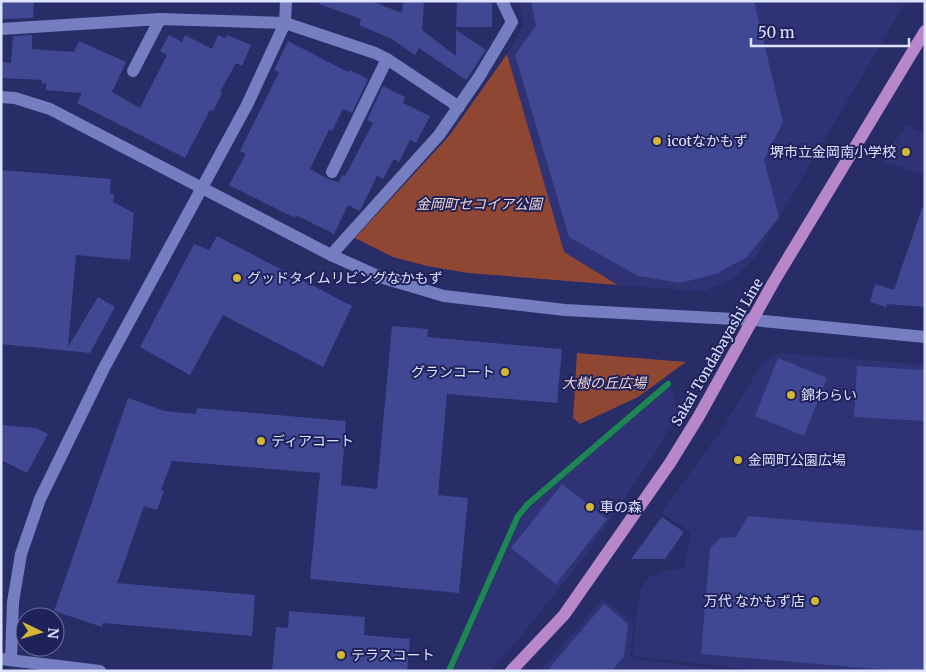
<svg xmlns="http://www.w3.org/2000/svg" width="926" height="672" font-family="Merriweather,'Noto Sans JP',serif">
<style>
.built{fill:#2f3375}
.green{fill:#8f4733}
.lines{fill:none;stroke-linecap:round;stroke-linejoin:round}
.stream{stroke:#1c8753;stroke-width:6}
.building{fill:#404793}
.street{stroke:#747ec0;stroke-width:12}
.secondary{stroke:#747ec0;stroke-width:12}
.primary{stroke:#b787c9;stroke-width:12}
.poi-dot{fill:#d2b635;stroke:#1f215b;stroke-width:2}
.labels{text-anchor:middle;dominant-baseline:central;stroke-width:4;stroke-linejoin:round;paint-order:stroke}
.poi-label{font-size:14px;fill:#dce2ff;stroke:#1f215b;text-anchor:start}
.park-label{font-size:14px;font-style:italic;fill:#f0d6ce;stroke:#1f215b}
.street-label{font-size:14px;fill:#dce2ff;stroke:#1f215b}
</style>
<rect width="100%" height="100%" fill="#282c67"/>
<g class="built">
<polygon points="519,1 906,1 757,255 733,279 704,291 618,285 564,252 507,54 524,25"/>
<polygon points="906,125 925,134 925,175 882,161"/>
<polygon points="780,353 925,365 925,671 760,671 633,656 636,615 641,588 650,577 664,571 684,568 691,532 661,513 719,434 762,363"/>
<polygon points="670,387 680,410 653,456 585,556 517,641 490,671 453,671 521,519 532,505"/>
<polygon points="603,599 634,623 630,658 731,671 540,671"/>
</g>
<g class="green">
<polygon points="507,54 564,252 618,285 468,273 427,266 393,257 355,238 449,136"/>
<polygon points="577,353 686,362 638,397 580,424 573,418"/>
</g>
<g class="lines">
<polyline class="stream" points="449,671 518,516 528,504 668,384"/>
</g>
<g class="building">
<polygon points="1,1 34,1 33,18 1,19"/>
<polygon points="320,1 371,1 402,13 403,1 424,1 422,30 456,56 456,30 486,50 466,80 419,48 415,55 392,39 359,25 361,19 319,4"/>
<polygon points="457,1 492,1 492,27 456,27"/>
<polygon points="531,1 754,1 783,122 764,160 779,217 747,257 716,274 680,283 638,276 569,237 515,55 536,26"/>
<polygon points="32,35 32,49 74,52 79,41 126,62 112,92 140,108 167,55 160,51 169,35 182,42 185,35 212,49 218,35 225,38 227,35 251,45 242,66 236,63 220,92 222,93 213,111 210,110 185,158 77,103 82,93 46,90 46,83 42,84 42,80 1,78 1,62 11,63 13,36"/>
<polygon points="288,41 348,72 350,70 368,79 352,113 343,109 332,131 329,130 310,169 328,179 339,182 342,175 345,176 373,123 367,120 383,86 405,97 403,103 430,116 416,143 410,140 399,162 394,159 383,179 377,176 360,211 348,205 334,234 296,215 295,218 229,185 246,154 240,151 279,72 274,70"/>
<polygon points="1,170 111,179 110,193 114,194 113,202 134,213 130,260 76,255 68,347 98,297 115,307 90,353 1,344"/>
<polygon points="922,208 925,209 925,307 887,304 886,307 870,302 875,284 894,290"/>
<polygon points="217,236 352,306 323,367 223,315 190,375 140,347 194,244 209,250"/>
<polygon points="392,326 428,329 427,337 562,349 557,403 447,394 438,495 468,498 459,593 310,579 320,473 172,461 161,490 164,491 157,510 144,506 117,583 255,595 252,636 103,623 102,627 54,611 128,398 165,411 196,414 197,408 346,421 341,485 377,489"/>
<polygon points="778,358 827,378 804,436 755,416"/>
<polygon points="857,366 925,370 925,421 854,417"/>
<polygon points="1,425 36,428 48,434 27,473 1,460"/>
<polygon points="562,484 607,519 556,584 511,548"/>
<polygon points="748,516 925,531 925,655 923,671 899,671 701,654 710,548 720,538 736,537"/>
<polygon points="662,517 684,532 665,559 631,559"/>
<polygon points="604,604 628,624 624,656 612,671 547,671"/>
<polygon points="289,611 365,617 364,635 410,639 407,671 272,671 276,627 288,628"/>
</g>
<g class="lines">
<g class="street">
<polyline points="1,29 160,19 285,23 375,53 387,59 459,107"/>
<polyline points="133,71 160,19"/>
<polyline points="332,172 387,59"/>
<polyline points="331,255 439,135 479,77 512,22 502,1"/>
<polyline points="11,660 13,602 21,554 40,499 104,368 247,105 285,23 286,1"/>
</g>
<g class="secondary">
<polyline points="1,97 15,98 50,109 331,255 380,277 444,296 565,310 753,320 925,337"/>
<polyline points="1,659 100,671"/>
</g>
<polyline class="primary" points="511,671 564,615 670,463 699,416 773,283 925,31"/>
</g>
<g class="poi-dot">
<circle cx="657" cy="141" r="5"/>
<circle cx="906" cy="152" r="5"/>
<circle cx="237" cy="278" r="5"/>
<circle cx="505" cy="372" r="5"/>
<circle cx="791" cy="395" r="5"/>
<circle cx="261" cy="441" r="5"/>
<circle cx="738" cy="460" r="5"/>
<circle cx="590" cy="507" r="5"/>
<circle cx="815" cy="601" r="5"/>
<circle cx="341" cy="655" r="5"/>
</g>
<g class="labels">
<g class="poi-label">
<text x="667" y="141">icotなかもず</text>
<text x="896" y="152" text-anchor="end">堺市立金岡南小学校</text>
<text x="247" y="278">グッドタイムリビングなかもず</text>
<text x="495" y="372" text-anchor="end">グランコート</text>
<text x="801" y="395">錦わらい</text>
<text x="271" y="441">ディアコート</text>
<text x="748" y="460">金岡町公園広場</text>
<text x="600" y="507">車の森</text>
<text x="805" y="601" text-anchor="end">万代 なかもず店</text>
<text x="351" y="655">テラスコート</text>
</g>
<g class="park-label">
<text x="479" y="204">金岡町セコイア公園</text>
<text x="604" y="383">大樹の丘広場</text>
</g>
<g class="street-label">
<text transform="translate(717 352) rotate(-60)">Sakai Tondabayashi Line</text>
</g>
</g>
<rect width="926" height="672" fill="none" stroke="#dce2ff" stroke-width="5"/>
<g transform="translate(40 632) rotate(95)"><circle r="24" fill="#1f215b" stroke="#6b6e9d"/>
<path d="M0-4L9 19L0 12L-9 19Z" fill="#d2b635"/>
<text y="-8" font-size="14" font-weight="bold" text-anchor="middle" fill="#dce2ff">N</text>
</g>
<path d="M751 38v8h158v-8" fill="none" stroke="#dce2ff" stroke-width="2.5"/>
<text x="758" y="38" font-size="15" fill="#dce2ff" stroke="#1f215b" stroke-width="4" paint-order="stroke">50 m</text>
</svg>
